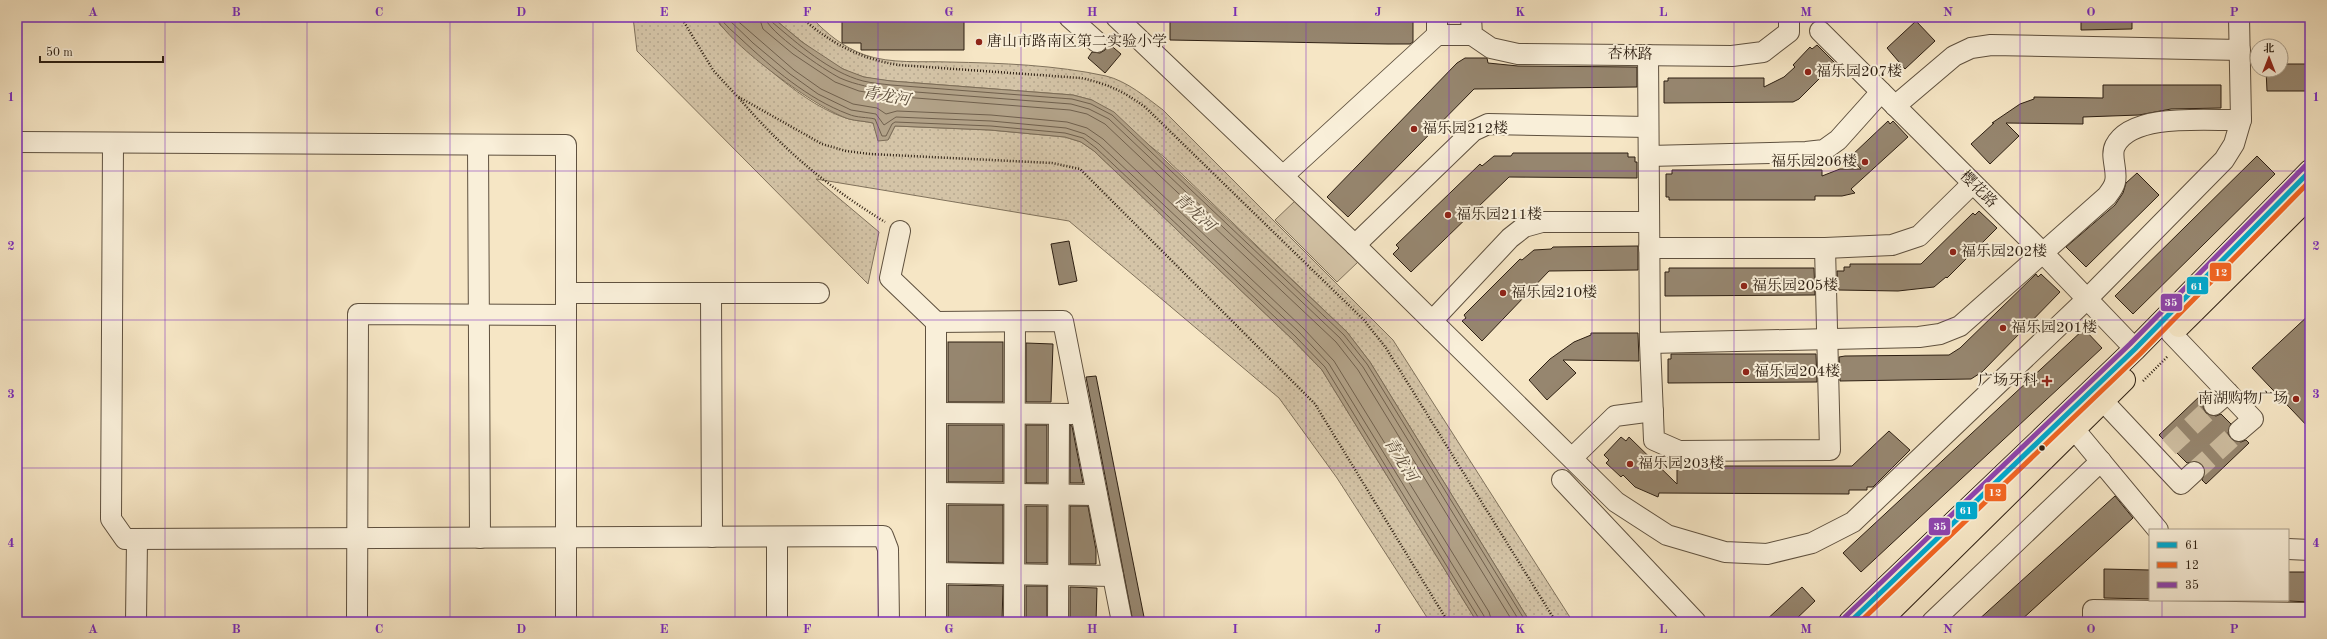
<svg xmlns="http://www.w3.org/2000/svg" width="2327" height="639" font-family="'Old Standard TT','Noto Serif SC',serif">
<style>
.park{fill:url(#park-dots);stroke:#80725c}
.garden{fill:#d4c4a7;stroke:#80725c}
.water{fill:#b2a288;stroke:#7d6e59}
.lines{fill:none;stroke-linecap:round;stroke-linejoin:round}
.shore{stroke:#70604d;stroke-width:1}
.building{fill:#96866f;stroke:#2d1f12}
.minor-tunnel{stroke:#cebea1;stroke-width:20;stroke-dasharray:20 10;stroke-linecap:butt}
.minor-casing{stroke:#5f513f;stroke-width:22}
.major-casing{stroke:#2d1f12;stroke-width:24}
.path{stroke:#2d1f12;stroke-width:2.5;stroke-dasharray:1 2;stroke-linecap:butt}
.minor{stroke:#f9efd9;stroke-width:20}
.major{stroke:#f6e6c5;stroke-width:22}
.bus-1-casing{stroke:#f9efd9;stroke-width:8}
.bus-2-casing{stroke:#f9efd9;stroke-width:8}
.bus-3-casing{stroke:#f9efd9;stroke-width:8}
.bus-1{stroke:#00a9ce;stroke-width:5}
.bus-2{stroke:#f26522;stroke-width:5}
.bus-3{stroke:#8e44ad;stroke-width:5}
.grid{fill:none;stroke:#7b2cbf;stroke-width:1;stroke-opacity:0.55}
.poi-dot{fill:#8f2418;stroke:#f9efd9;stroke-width:1.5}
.bus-dot{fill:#2d1f12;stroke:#f9efd9;stroke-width:1.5}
.labels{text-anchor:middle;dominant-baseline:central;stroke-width:4;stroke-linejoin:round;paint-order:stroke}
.poi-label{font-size:15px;fill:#2d1f12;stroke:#f9efd9;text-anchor:start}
.street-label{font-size:15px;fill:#2d1f12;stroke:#f9efd9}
.water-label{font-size:16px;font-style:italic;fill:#5c4d3b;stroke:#f9efd9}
.line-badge{stroke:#f9efd9;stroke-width:1.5}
.badge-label{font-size:11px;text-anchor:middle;font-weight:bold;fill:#fff}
.neatline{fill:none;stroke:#7b2cbf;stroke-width:1.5}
.grid-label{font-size:13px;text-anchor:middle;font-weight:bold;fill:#7b2cbf}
</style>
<defs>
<pattern id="park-dots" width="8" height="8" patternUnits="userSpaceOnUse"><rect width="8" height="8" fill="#d4c4a7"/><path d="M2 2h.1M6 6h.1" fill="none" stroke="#b6a88f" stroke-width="1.8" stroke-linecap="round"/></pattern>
</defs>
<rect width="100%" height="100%" fill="#f6e6c5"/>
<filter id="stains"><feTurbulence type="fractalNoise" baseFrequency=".005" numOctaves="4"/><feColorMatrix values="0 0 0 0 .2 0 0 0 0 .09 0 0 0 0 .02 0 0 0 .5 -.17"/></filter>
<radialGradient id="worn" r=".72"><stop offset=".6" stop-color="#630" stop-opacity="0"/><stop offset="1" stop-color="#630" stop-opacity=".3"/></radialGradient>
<g class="park">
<path d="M633,17h83l4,8c34,31 84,81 129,94 7,2 16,2 24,4l15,17 7,-14 95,4 75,7 16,5 13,9 198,188 30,31 155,252h-47l-93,-144 -58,-80 -210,-177 -253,-42 63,53 -11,52 -231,-233z"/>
<path d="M772,17h39c16,17 32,30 54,38 26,9 57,6 84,7 52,1 107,3 157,14 21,5 41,22 57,34l230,230 180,282h-43l-160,-260 -23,-30 -183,-175 -72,-57 -19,-5 -182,-14c-9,-1 -18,-2 -27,-4 -34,-9 -65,-38 -92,-60z"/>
</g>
<polygon class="garden" points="1296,200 1358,262 1337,282 1275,220"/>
<path class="water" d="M716,17h56l30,25 41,27 21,8 27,4 182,14 19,5 22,12 233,220 23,30 160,260h-53l-155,-252 -30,-31 -198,-188 -13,-9 -16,-5 -75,-7 -95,-4 -7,14 -10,1 -5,-18c-8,-2 -17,-2 -24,-4 -30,-9 -121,-75 -133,-102z"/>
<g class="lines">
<g class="shore">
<path d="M720,17c5,9 14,15 21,22 31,29 67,60 107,75 9,4 19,3 27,5l7,17h4l6,-12 3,-2 96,4 74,7 18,5 13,10 199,188 30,31 156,255"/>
<polyline points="726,17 753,43 790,74 818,94 851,110 876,114 884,125 896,117 991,121 1066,128 1085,134 1099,144 1299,332 1329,364 1484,616 1486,622"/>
<polyline points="733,17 794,70 821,89 853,104 877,108 886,114 897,111 991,115 1067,122 1087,128 1103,139 1303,328 1334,361 1489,612 1492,622"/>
<polyline points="759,17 763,29 793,54 835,82 859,91 890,96 1070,110 1087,114 1105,124 1336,342 1358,370 1513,622"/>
<path d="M765,17c1,14 61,54 75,61 16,7 33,10 50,12l181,14 18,5 20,10 231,219 23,29 157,255"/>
<path d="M770,17l2,5c26,22 57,50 91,59 9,2 19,3 28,4l181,14 19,5 21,11 232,220 23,29 159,258"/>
</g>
</g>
<g class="building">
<polygon points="842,17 964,17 964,50 861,50 861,43 842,43"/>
<polygon points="1170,17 1413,17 1413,42 1410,44 1388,44 1170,40"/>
<polygon points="2081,17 2132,17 2132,29 2081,30"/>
<polygon points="1916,21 1935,41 1905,69 1887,48"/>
<polygon points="1108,43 1121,54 1105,73 1088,58 1092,52 1100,53 1105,50"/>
<polygon points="1817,45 1835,63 1799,99 1793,102 1664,103 1664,81 1668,81 1668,78 1764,78 1764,87 1784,77 1795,67 1793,65 1810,47 1812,49"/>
<polygon points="1465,58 1487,58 1488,63 1518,66 1637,67 1637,87 1474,89 1348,217 1327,197 1457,63"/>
<polygon points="2281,64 2310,64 2310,91 2267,91 2266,70 2281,70"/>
<polygon points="2103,85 2221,85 2221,108 2171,109 2139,115 2083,117 2083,124 2006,123 2019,136 1990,164 1971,144 1994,123 1992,123 2020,104 2034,99 2034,97 2103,98"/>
<polygon points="1888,121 1890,124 1893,121 1908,137 1851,189 1855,193 1842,196 1815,196 1815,200 1669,200 1669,197 1666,197 1666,174 1672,174 1672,170 1822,170 1822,176 1840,169 1861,169 1850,157"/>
<polygon points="1513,153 1628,153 1628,157 1635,157 1635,162 1637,162 1637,178 1509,177 1411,272 1393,254 1399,248 1396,245 1480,164 1482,166 1494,156 1511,156"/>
<polygon points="2257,156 2275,174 2133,314 2115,296"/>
<polygon points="2137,173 2159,195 2086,267 2066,247 2115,205 2123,193 2126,183"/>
<polygon points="1979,211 1997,228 1947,278 1946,277 1934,287 1898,291 1838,290 1837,271 1844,271 1844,267 1850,267 1850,264 1921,264 1973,213 1975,215"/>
<polygon points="1069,241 1077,281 1059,285 1051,244"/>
<polygon points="1638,246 1638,270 1549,271 1482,341 1462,321 1466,318 1464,315 1520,259 1522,260 1534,250 1551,249 1553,247"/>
<polygon points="1669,268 1814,268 1815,295 1665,296 1665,272 1669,272"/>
<polygon points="2036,274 2038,277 2041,274 2060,292 1982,372 1971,379 1840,381 1839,357 1845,356 1949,355 1960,348"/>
<polygon points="2310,314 2310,429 2252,368"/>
<polygon points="2084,329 2102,348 1861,572 1843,553"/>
<polygon points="1591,333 1638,333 1639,361 1563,360 1576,373 1547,400 1529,380 1550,359 1574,342 1591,335"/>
<rect x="948" y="342" width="55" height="60"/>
<polygon points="1026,343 1053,344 1051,402 1026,402"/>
<polygon points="1671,354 1816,354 1817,382 1668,383 1668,359 1671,359"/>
<polygon points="1096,376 1145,622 1133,622 1086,377"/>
<polygon points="2202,394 2206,398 2203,407 2206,413 2216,416 2221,414 2231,424 2228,433 2231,439 2241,442 2246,440 2249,443 2206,484 2202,480 2205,470 2202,464 2197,461 2187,463 2159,435"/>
<rect x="948" y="425" width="55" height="57"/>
<rect x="1026" y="425" width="21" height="58"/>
<polygon points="1070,425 1072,426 1083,483 1070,483"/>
<polygon points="1889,431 1910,450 1873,487 1867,487 1867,490 1849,490 1849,494 1659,493 1658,497 1635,487 1623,475 1621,477 1606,463 1609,460 1604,455 1621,437 1626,441 1629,437 1677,484 1677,466 1852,466"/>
<polygon points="2115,496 2133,518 2019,622 1976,622"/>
<polygon points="948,505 1003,505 1003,563 948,562"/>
<rect x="1026" y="506" width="21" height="57"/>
<polygon points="1070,506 1088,506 1096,550 1096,564 1070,564"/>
<polygon points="2104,569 2150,570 2150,599 2104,598"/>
<polygon points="2288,572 2310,572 2310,602 2288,601"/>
<polygon points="948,585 1003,586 1002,622 948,622"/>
<rect x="1026" y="586" width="21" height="36"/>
<polygon points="1070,587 1097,588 1096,622 1070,622"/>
<polygon points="1802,587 1815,601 1793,622 1764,622"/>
</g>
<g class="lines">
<g class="minor-tunnel">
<polyline points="2169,447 2214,405"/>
<polyline points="2194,472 2239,431"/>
</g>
<g class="minor-casing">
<g id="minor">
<polyline points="1069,17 1097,42"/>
<polyline points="1116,17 1355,245 1616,502 1667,535 1725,552 1767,554 1812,543 1853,522 2087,299 2224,160 2234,144 2241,120 2239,17"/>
<polyline points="1471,17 1472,35 1491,48 1518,54 1732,56 1763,52 1789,32 1789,17"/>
<polyline points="1820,31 2043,253 2135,349"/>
<polyline points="1437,35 1437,17"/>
<polyline points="1648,55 1650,343 1654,440 1679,451 1830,450 1825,248"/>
<polyline points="1895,106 1954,56 1971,48 1991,45 2240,50"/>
<polyline points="17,142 566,145 566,315"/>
<polyline points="113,143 111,519 125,539 883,536 888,549 889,622"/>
<polyline points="478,145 480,538"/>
<polyline points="1649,156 1806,152 1824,150 1838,140 1881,92"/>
<polyline points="1283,176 1437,35 1472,35"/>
<polyline points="900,231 890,278 936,322 1063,321 1122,622"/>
<polyline points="1355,245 1473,131 1488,124 1648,127"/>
<polyline points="1649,248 1825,248 1892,245 1919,236 1972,184"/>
<polyline points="566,293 819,293"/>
<polyline points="711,293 712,537"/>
<polyline points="1432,321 1510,238 1524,227 1542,222 1649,222"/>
<polyline points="936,322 936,622"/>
<polyline points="2171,333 2253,419 2239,431"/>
<path d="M1650,343l269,-6 21,-3 20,-8 147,-130c3,-4 7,-9 8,-14 3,-11 -5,-26 0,-36 17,-34 93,-25 126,-26"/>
<polyline points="2103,401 2181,484 2194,472"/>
<polyline points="2214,405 2228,393"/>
<polyline points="936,413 1072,414"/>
<polyline points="2074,429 2158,530"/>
<polyline points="1572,458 1615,416 1653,411"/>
<polyline points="1562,480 1696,622"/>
<polyline points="936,493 1097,495"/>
<polyline points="2288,549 2310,550"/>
<polyline points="936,573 1113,576"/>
<polyline points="136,622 137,539"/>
<polyline points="357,622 358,314 566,315 566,622"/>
<polyline points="777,622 777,537"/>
<polyline points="1014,622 1015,322"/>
<polyline points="1058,622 1059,414"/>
<polyline points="1932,622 2101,461"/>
<polyline points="2093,622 2093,610 2310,613"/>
</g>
</g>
<g class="major-casing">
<g id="major">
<polyline points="2179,326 2310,196"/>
<polyline points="1850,622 2135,349 2310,171"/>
<polyline points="1879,622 2124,380"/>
</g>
</g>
<g class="path">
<polyline points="681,17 713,70 737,96 822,144 846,151 870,154 1052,163 1080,169 1315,404 1448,622"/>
<path d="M801,17c29,26 59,42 98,48l182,13c27,6 42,13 64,29l219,213 22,28 170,274"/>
<path d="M739,98c43,51 89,89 146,124"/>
<polyline points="2143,381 2168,356"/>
</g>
<use href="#minor" class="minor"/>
<use href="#major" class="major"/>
<g class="bus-1-casing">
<polyline id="bus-1" points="1850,622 2135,349 2310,171"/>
</g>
<g class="bus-2-casing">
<polyline id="bus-2" points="1860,622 2140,354 2310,181"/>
</g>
<g class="bus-3-casing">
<polyline id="bus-3" points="1845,617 2130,344 2305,166"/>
</g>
<use href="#bus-1" class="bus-1"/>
<use href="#bus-2" class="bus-2"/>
<use href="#bus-3" class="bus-3"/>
</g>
<path class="grid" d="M165,17v605M307,17v605M450,17v605M593,17v605M735,17v605M878,17v605M1021,17v605M1164,17v605M1306,17v605M1449,17v605M1592,17v605M1734,17v605M1877,17v605M2020,17v605M2162,17v513M17,171h2293M17,320h2293M17,468h2293M2162,600v22"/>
<g class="poi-dot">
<circle cx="979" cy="42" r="4"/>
<circle cx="1808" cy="72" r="4"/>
<circle cx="1414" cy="129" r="4"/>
<circle cx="1865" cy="162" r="4"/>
<circle cx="1448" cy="215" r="4"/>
<circle cx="1953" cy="252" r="4"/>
<circle cx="1744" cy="286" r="4"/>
<circle cx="1503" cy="293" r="4"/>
<circle cx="2003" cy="328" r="4"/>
<circle cx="1746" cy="372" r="4"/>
<path d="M2045 375h4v4h4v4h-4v4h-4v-4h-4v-4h4z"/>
<circle cx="2296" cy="399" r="4"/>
<circle cx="1630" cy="464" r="4"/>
</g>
<circle class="bus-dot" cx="2042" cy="448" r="3.5"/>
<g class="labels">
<g class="poi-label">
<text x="987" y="42">唐山市路南区第二实验小学</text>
<text x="1816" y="72">福乐园207楼</text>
<text x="1422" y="129">福乐园212楼</text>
<text x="1857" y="162" text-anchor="end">福乐园206楼</text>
<text x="1456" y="215">福乐园211楼</text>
<text x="1961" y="252">福乐园202楼</text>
<text x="1752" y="286">福乐园205楼</text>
<text x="1511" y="293">福乐园210楼</text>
<text x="2011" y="328">福乐园201楼</text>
<text x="1754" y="372">福乐园204楼</text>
<text x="2038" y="381" text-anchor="end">广场牙科</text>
<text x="2288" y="399" text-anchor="end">南湖购物广场</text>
<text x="1638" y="464">福乐园203楼</text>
</g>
<g class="street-label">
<text transform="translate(1630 55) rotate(1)">杏林路</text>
<text transform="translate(1978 190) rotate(45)">樱花路</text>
</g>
<g class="water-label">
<text transform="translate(886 97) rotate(10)">青龙河</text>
<text transform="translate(1194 213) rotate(42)">青龙河</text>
<text transform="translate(1400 460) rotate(58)">青龙河</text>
</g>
</g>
<g class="line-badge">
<rect x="2209" y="262" width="23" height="20" rx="4" fill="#f26522"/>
<rect x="2186" y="276" width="23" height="19" rx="4" fill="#00a9ce"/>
<rect x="2160" y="293" width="23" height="19" rx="4" fill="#8e44ad"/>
<rect x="1984" y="483" width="23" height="19" rx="4" fill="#f26522"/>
<rect x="1955" y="501" width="23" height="19" rx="4" fill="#00a9ce"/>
<rect x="1928" y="517" width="23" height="19" rx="4" fill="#8e44ad"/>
</g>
<g class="badge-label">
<text x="2221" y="276">12</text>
<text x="2197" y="290">61</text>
<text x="2171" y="306">35</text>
<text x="1995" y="496">12</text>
<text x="1966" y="514">61</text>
<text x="1940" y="530">35</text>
</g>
<rect width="2327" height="639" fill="none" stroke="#f6e6c5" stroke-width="44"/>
<rect x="2149" y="529" width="140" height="72" fill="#f9efd9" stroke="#a79c89"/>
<rect x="2157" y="542" width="20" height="6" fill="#00a9ce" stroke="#a79c89"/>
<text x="2185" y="549" font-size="12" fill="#2d1f12">61</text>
<rect x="2157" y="562" width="20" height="6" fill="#f26522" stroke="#a79c89"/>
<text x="2185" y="569" font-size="12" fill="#2d1f12">12</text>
<rect x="2157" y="582" width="20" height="6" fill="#8e44ad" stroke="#a79c89"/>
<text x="2185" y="589" font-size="12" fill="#2d1f12">35</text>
<g transform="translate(2269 58)"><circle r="19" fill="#f9efd9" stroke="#a79c89"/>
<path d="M0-3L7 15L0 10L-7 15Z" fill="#8f2418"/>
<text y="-6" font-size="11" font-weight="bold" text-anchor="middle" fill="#2d1f12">北</text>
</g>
<path d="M40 56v6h123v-6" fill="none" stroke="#2d1f12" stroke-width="2"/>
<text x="46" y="56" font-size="12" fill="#2d1f12" stroke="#f9efd9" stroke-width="3" paint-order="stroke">50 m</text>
<rect x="22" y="22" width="2283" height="595" class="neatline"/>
<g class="grid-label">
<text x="93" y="16">A</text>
<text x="236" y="16">B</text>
<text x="379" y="16">C</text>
<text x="521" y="16">D</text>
<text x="664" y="16">E</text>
<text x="807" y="16">F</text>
<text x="949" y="16">G</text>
<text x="1092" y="16">H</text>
<text x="1235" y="16">I</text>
<text x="1378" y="16">J</text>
<text x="1520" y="16">K</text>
<text x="1663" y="16">L</text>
<text x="1806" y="16">M</text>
<text x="1948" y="16">N</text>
<text x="2091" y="16">O</text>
<text x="2234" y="16">P</text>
<text x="11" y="101">1</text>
<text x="2316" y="101">1</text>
<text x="11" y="250">2</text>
<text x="2316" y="250">2</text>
<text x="11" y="398">3</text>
<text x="2316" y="398">3</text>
<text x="11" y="547">4</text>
<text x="2316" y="547">4</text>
<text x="93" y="633">A</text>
<text x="236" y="633">B</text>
<text x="379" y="633">C</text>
<text x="521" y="633">D</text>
<text x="664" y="633">E</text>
<text x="807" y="633">F</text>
<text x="949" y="633">G</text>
<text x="1092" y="633">H</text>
<text x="1235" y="633">I</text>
<text x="1378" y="633">J</text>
<text x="1520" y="633">K</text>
<text x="1663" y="633">L</text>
<text x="1806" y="633">M</text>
<text x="1948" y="633">N</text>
<text x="2091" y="633">O</text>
<text x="2234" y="633">P</text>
</g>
<rect width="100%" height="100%" filter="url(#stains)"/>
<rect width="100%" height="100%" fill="url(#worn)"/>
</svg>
